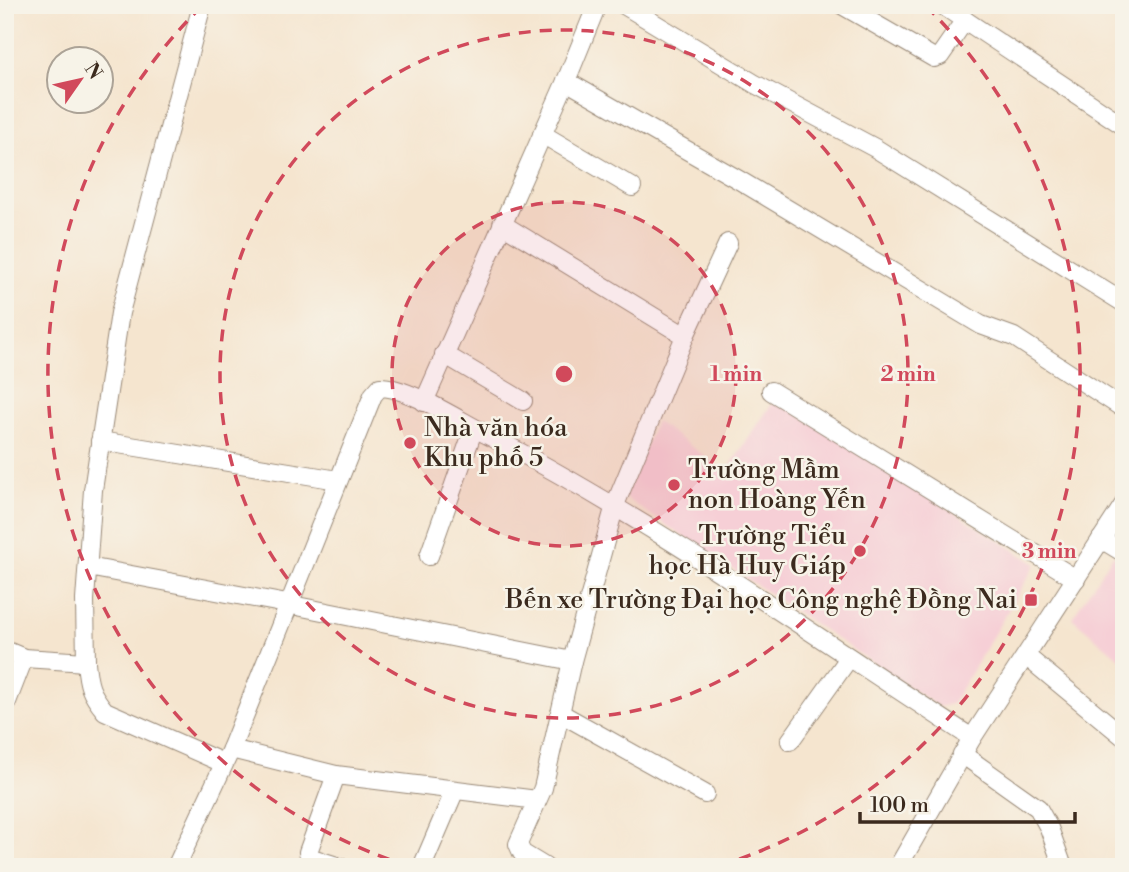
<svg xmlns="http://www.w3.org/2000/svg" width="1129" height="872" font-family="'Libre Bodoni',serif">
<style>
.built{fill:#f6cfd6}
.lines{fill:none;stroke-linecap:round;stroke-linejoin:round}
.minor-casing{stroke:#988876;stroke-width:20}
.minor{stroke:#fff;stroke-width:18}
.ring{fill:none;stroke:#d1495b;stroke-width:3.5;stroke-dasharray:12 9}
.poi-dot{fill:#d1495b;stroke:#f7f3e8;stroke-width:2.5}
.labels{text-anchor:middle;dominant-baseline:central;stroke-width:5;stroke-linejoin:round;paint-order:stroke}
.poi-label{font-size:26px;fill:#3b2a1e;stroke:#f7f3e8;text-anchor:start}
.centre{fill:#d1495b;stroke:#f7f3e8;stroke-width:3.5}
.ring-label{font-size:21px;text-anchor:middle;font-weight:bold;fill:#d1495b;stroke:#f7f3e8;stroke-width:5;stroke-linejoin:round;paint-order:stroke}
</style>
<rect width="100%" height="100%" fill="#f7f3e8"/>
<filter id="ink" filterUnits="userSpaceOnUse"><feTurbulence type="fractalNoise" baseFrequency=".0143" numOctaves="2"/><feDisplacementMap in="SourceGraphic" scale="14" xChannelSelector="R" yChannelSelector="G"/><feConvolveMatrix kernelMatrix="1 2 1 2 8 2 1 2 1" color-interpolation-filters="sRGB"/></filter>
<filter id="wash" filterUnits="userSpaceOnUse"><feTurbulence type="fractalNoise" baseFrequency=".00686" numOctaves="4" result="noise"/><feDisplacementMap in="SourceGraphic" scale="28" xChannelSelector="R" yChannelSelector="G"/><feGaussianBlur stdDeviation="1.57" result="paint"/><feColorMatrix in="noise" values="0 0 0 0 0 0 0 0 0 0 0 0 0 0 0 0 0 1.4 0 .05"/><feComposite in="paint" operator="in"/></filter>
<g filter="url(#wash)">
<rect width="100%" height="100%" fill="#f5e5cf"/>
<g class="built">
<polygon points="775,399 1036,564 952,704 939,707 624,497 656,421 726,472"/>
<polygon points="1113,555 1124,562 1124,662 1072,618"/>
</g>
</g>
<g filter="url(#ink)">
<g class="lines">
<g class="minor-casing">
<g id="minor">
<polyline points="624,5 755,84 875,148 1124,303"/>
<polyline points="842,5 934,58 940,56 965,20"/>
<polyline points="942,5 1124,126"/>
<polyline points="566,81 739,180 981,325 1014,337 1124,409"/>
<polyline points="542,134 632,187"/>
<polyline points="502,224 685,336"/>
<polyline points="444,354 523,401"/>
<polyline points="771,391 1076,579"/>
<polyline points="424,402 566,81 597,5"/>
<polyline points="100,441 338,480"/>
<polyline points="1101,539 1124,553"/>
<polyline points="429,556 474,428"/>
<polyline points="88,567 287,604 572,661"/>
<polyline points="5,650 24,658"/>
<polyline points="1026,656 1124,737"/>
<path d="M86,662c2,23 4,31 19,49l118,52"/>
<polyline points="5,707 24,658 86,662 85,600 93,490 120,313 202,5"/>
<polyline points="560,713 705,794"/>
<polyline points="790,741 849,658"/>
<polyline points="231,749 336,775 537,800"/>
<polyline points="962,754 1038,808 1049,828 1063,867"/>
<polyline points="336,775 308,852 312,858 340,867"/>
<path d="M176,867l55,-118 142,-354 7,-8c27,0 77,32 102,45 171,89 328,201 490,306"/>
<polyline points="422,867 455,790"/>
<polyline points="545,867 522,853 518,844 543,788 572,661 615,505 685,336 728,243"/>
<polyline points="898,867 972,738 1124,504"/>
</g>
</g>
<use href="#minor" class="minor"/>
</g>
</g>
<circle cx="564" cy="374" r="172" fill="#d1495b" fill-opacity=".12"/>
<g class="ring">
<circle cx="564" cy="374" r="172"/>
<circle cx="564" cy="374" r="344"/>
<path d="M409 866A516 516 0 0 1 202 6M926 6A516 516 0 0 1 719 866"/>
</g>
<g class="poi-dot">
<circle cx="410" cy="443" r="7"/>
<circle cx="674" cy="485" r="7"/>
<circle cx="860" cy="551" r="7"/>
<rect x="1024" y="593" width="14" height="14" rx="3.5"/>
</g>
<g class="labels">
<g class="poi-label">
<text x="424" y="428">Nhà văn hóa<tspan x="424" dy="30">Khu phố 5</tspan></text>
<text x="688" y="470">Trường Mầm<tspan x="688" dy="30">non Hoàng Yến</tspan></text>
<text x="846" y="536" text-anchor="end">Trường Tiểu<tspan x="846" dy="30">học Hà Huy Giáp</tspan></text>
<text x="1017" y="600" text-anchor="end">Bến xe Trường Đại học Công nghệ Đồng Nai</text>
</g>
</g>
<circle cx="564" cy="374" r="10" class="centre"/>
<g class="ring-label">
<text x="736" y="381">1 min</text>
<text x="908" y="381">2 min</text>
<text x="1049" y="558">3 min</text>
</g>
<rect width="1129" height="872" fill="none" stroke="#f7f3e8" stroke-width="28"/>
<g transform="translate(80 80) rotate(56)"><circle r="33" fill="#f7f3e8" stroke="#aca397" stroke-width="2"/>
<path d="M0-5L12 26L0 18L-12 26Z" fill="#d1495b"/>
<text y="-10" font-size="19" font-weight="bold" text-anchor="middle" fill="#3b2a1e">N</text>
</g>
<path d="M860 812v10h215v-10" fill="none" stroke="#3b2a1e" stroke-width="3.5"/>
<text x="870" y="812" font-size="21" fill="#3b2a1e" stroke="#f7f3e8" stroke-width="5" paint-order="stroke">100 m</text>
</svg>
